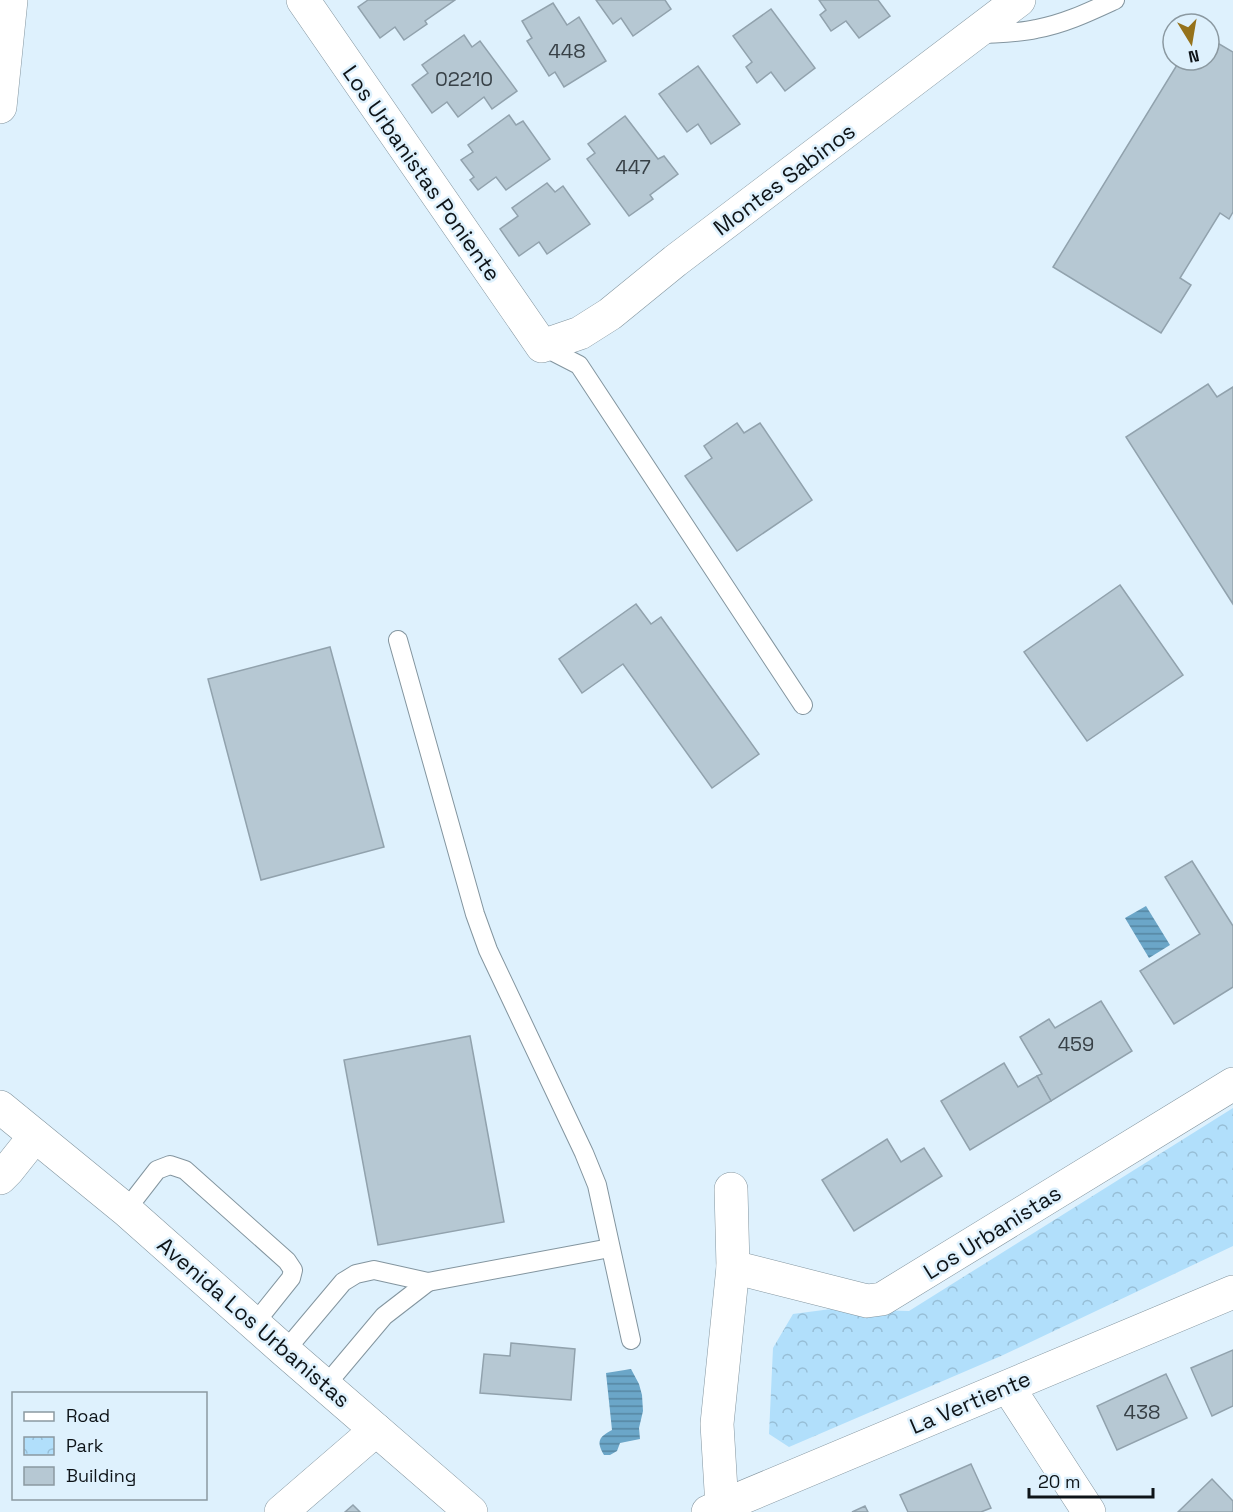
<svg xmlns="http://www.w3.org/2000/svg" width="1233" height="1512" font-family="'Space Grotesk',sans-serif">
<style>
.park{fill:url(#park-crowns)}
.water{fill:url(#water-rules)}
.building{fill:#b6c8d3;stroke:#91a2ad;stroke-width:1.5}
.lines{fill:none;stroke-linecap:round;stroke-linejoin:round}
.lane-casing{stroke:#83959f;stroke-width:20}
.street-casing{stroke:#83959f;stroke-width:34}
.secondary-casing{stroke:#83959f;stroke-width:34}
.lane{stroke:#fff;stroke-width:18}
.street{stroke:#fff;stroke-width:33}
.secondary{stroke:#fff;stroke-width:33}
.labels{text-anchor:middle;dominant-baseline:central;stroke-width:5;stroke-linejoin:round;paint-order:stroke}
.number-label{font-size:20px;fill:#384147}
.street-label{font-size:22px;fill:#0e1418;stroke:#def1fd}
</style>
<defs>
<pattern id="park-crowns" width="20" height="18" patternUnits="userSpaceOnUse" patternTransform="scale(1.5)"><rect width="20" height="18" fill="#b1dffb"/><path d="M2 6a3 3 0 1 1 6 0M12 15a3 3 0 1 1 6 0" fill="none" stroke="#97bed6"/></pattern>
<pattern id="water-rules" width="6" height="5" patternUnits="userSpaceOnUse" patternTransform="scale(1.5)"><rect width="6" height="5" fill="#6ba6c8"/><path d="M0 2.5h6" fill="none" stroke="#5686a1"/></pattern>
</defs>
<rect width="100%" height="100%" fill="#def1fd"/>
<polygon class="park" points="1233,1108 1233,1246 1001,1356 789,1447 769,1434 773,1348 793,1314 831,1309 909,1311"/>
<g class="water">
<polygon points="1146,906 1170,945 1149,958 1125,918"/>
<path d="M631,1369l8,15 3,11 1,16 -4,17 1,11 -20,4 -3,8 -7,4h-6c-8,-14 -5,-18 8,-25l-6,-57z"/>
</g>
<g class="building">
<polygon points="368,0 455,0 425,21 427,24 404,40 395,27 380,38 358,7"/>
<polygon points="596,0 665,0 671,9 633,36 621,18 613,24"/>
<polygon points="819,0 878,0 890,16 859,38 846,21 831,31 820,15 826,10"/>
<polygon points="553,3 567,25 579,17 606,61 564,87 555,72 549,76 527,41 532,38 522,21"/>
<polygon points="771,9 815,68 785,91 771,72 757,83 746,67 752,62 733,36"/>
<polygon points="464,35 472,47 480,41 517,91 492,109 484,97 458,117 447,102 432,113 412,85 428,73 422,65"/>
<polygon points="1209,38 1233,52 1233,212 1229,219 1220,213 1180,278 1191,285 1161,333 1053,267 1180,60 1209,60"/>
<polygon points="698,66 740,124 711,144 698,124 687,132 659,94"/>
<polygon points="509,115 516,125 523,121 550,159 506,190 496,177 478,190 470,180 474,177 461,160 473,152 468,145"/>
<polygon points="625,116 658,159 664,156 678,174 650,195 653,199 629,216 587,159 595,153 588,144"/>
<polygon points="547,183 555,192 563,186 590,224 547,254 539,242 519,256 500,229 518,216 512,208"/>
<polygon points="1208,384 1217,397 1233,387 1233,604 1126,437"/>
<polygon points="737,423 744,433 760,423 812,500 737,551 685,476 712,458 704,446"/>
<polygon points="1120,585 1183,675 1087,741 1024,652"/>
<polygon points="636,604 651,624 661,617 759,754 712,788 623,664 582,693 559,659"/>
<polygon points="330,647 384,847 261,880 208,679"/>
<polygon points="1192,861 1233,926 1233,987 1174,1024 1140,971 1200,934 1165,877"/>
<polygon points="1101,1001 1132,1051 1051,1101 1037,1076 1042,1074 1020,1037 1049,1019 1055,1028"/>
<polygon points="470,1036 504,1222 378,1245 344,1060"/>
<polygon points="1004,1063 1018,1087 1037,1076 1051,1101 970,1150 941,1101"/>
<polygon points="887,1139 901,1162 924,1148 942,1176 854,1231 822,1180"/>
<polygon points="511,1343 575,1349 571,1400 480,1393 484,1354 510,1356"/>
<polygon points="1233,1350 1233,1406 1212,1416 1191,1368"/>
<polygon points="1166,1374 1187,1418 1117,1450 1097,1406"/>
<polygon points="971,1464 991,1508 981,1512 908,1512 900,1495"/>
<polygon points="1212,1479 1233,1501 1233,1512 1178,1512"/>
<polygon points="353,1505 360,1512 345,1512"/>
<polygon points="865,1506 868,1512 852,1512"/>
</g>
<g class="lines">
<g class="lane-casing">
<g id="lane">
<path d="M980,32l4,2c17,-1 35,-1 52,-5 28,-5 53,-17 79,-29"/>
<polyline points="542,346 579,365 803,705"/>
<polyline points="398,640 475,914 488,950 584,1153 597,1185 631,1340"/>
<polyline points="126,1210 157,1170 170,1165 185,1170 287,1261 293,1270 291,1278 255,1323"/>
<polyline points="285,1351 343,1282 356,1274 374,1270 428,1282 610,1248"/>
<polyline points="326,1385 384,1316 428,1282"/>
</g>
</g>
<g class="street-casing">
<g id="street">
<polyline points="303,0 542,346 580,333 610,314 675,261 1019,0"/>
<polyline points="0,1178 8,1170 35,1136"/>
<polyline points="733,1267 867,1301 882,1299 1233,1084"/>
<polyline points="1008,1387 1089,1512"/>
<polyline points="281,1512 376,1430"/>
<polyline points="724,1512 722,1507 717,1424 733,1267 731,1189"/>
</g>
</g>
<g class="secondary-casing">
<g id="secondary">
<polyline points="0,107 11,0"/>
<polyline points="0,1107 126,1210 285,1351 471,1512"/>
<polyline points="708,1512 1233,1292"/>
</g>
</g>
<use href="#lane" class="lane"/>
<use href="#street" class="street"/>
<use href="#secondary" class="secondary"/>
</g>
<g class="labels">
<g class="number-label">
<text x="567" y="51">448</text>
<text x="464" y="79">02210</text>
<text x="633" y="167">447</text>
<text x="1076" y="1044">459</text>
<text x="1142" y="1412">438</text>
</g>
<g class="street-label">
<text transform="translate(422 173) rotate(55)">Los Urbanistas Poniente</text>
<text transform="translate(784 179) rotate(-37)">Montes Sabinos</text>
<text transform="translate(992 1232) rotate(-32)">Los Urbanistas</text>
<text transform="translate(254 1322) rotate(41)">Avenida Los Urbanistas</text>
<text transform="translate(970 1402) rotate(-23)">La Vertiente</text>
</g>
</g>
<rect x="12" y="1392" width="195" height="108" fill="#def1fd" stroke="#8b99a1" stroke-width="1.5"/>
<rect x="24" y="1412" width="30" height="9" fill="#ffffff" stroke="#8b99a1" stroke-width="1.5"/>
<text x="66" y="1422" font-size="18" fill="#0e1418">Road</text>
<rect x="24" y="1437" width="30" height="18" fill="url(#park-crowns)" stroke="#8b99a1" stroke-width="1.5"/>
<text x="66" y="1452" font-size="18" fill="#0e1418">Park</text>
<rect x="24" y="1467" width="30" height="18" fill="#b6c8d3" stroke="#8b99a1" stroke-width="1.5"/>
<text x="66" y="1482" font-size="18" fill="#0e1418">Building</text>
<g transform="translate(1191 42) rotate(169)"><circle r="28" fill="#def1fd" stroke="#8b99a1" stroke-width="1.5"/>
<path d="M0-4.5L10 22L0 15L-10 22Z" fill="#95721b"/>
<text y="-9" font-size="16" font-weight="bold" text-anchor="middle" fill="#0e1418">N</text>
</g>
<path d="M1029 1488v9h124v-9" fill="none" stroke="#0e1418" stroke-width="3"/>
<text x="1038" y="1488" font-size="18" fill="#0e1418" stroke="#def1fd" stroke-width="4.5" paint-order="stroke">20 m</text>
</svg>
